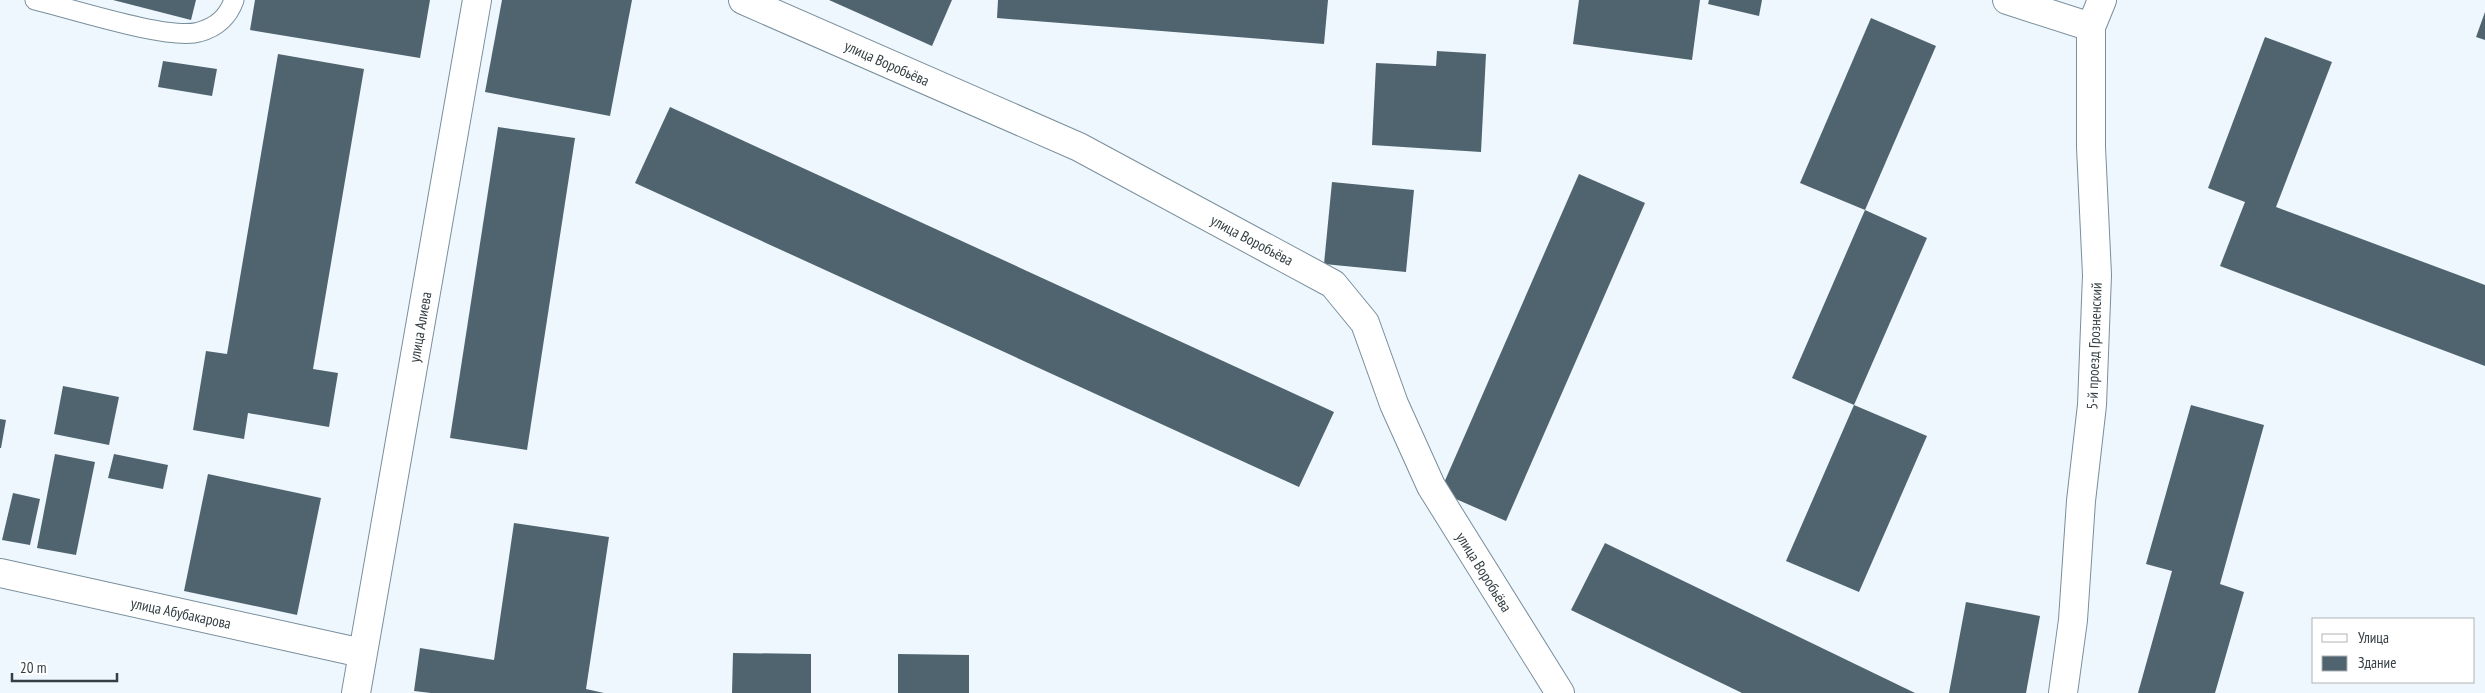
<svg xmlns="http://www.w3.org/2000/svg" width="2485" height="693" font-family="'PT Sans Narrow',sans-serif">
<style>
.building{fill:#506470}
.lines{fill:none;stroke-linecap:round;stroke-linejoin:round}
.lane-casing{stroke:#798f9c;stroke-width:21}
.street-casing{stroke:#798f9c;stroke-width:30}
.lane{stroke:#fff;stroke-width:19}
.street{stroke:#fff;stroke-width:28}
.labels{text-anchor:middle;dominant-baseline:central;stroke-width:5;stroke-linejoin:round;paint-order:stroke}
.street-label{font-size:15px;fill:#343e43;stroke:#fff}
</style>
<rect width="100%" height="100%" fill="#eef7fd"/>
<g class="building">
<polygon points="113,0 196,0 191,20"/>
<polygon points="255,0 430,0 420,58 250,30"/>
<polygon points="502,0 632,0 610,116 485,92"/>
<polygon points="829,0 952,0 932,46"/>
<polygon points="998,0 1328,0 1324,44 997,18"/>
<polygon points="1579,0 1700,0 1692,60 1573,44"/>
<polygon points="1709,0 1762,0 1759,16 1708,4"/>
<polygon points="2485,12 2485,40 2476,37"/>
<polygon points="1871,18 1936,46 1865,210 1800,183"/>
<polygon points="2265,37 2332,62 2276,207 2485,285 2485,366 2220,266 2245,202 2208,188"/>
<polygon points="1437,51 1486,54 1481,152 1372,145 1376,63 1436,66"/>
<polygon points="278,54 364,69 313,369 338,373 329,427 248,413 244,439 193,430 206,351 227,354"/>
<polygon points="163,61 217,69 212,96 158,87"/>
<polygon points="670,107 1334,412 1299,487 635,183"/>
<polygon points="498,127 575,138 527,450 450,438"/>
<polygon points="1579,174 1645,203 1506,521 1440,492"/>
<polygon points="1332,182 1414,190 1406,272 1324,264"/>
<polygon points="1865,210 1927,238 1854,405 1927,436 1859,592 1786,561 1854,405 1792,378"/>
<polygon points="63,386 119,397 109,445 54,434"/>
<polygon points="2191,405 2264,425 2220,584 2244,592 2215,693 2138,693 2172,571 2146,564"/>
<polygon points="0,419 6,420 1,448 0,448"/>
<polygon points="55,454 95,462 76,555 37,548"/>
<polygon points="114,454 168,465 163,489 108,478"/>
<polygon points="208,474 321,498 297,615 184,591"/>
<polygon points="13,493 40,499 30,545 2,540"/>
<polygon points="514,523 609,537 586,689 604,693 431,693 414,691 420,648 494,660"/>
<polygon points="1605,543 1915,693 1742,693 1571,610"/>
<polygon points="1966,602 2040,616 2026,693 1949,693"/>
<polygon points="733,653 811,654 811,693 732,693"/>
<polygon points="898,654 969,655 969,693 898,693"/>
</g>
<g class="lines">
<g class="lane-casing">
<path id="lane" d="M35,0c34,8 135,41 164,32 18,-5 29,-15 35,-32"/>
</g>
<g class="street-casing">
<g id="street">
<polyline points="743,0 1079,147 1333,284 1365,323 1394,404 1431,486 1560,693"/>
<polyline points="2007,0 2091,27"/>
<polyline points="0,573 362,653"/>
<polyline points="356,693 477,0"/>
<polyline points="2063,693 2073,620 2081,501 2092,405 2097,275 2091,147 2091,27 2102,0"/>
</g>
</g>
<use href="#lane" class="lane"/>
<use href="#street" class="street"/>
</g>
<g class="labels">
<g class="street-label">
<text transform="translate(887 63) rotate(24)">улица Воробьёва</text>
<text transform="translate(1252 240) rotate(28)">улица Воробьёва</text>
<text transform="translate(420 327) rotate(-80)">улица Алиева</text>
<text transform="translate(2094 346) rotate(-88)">5-й проезд Грозненский</text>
<text transform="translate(1484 572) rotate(58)">улица Воробьёва</text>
<text transform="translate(181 613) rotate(12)">улица Абубакарова</text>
</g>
</g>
<rect x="2312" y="618" width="162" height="65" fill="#ffffff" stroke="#aeb2b4"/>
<rect x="2322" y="634" width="25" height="8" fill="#ffffff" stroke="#aeb2b4"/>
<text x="2358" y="643" font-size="15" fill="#343e43">Улица</text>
<rect x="2322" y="656" width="25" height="15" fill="#506470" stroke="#aeb2b4"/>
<text x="2358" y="668" font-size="15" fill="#343e43">Здание</text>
<path d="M12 673v8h105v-8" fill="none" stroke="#343e43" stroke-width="2.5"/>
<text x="20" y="673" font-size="15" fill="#343e43" stroke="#ffffff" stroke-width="4" paint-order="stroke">20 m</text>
</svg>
